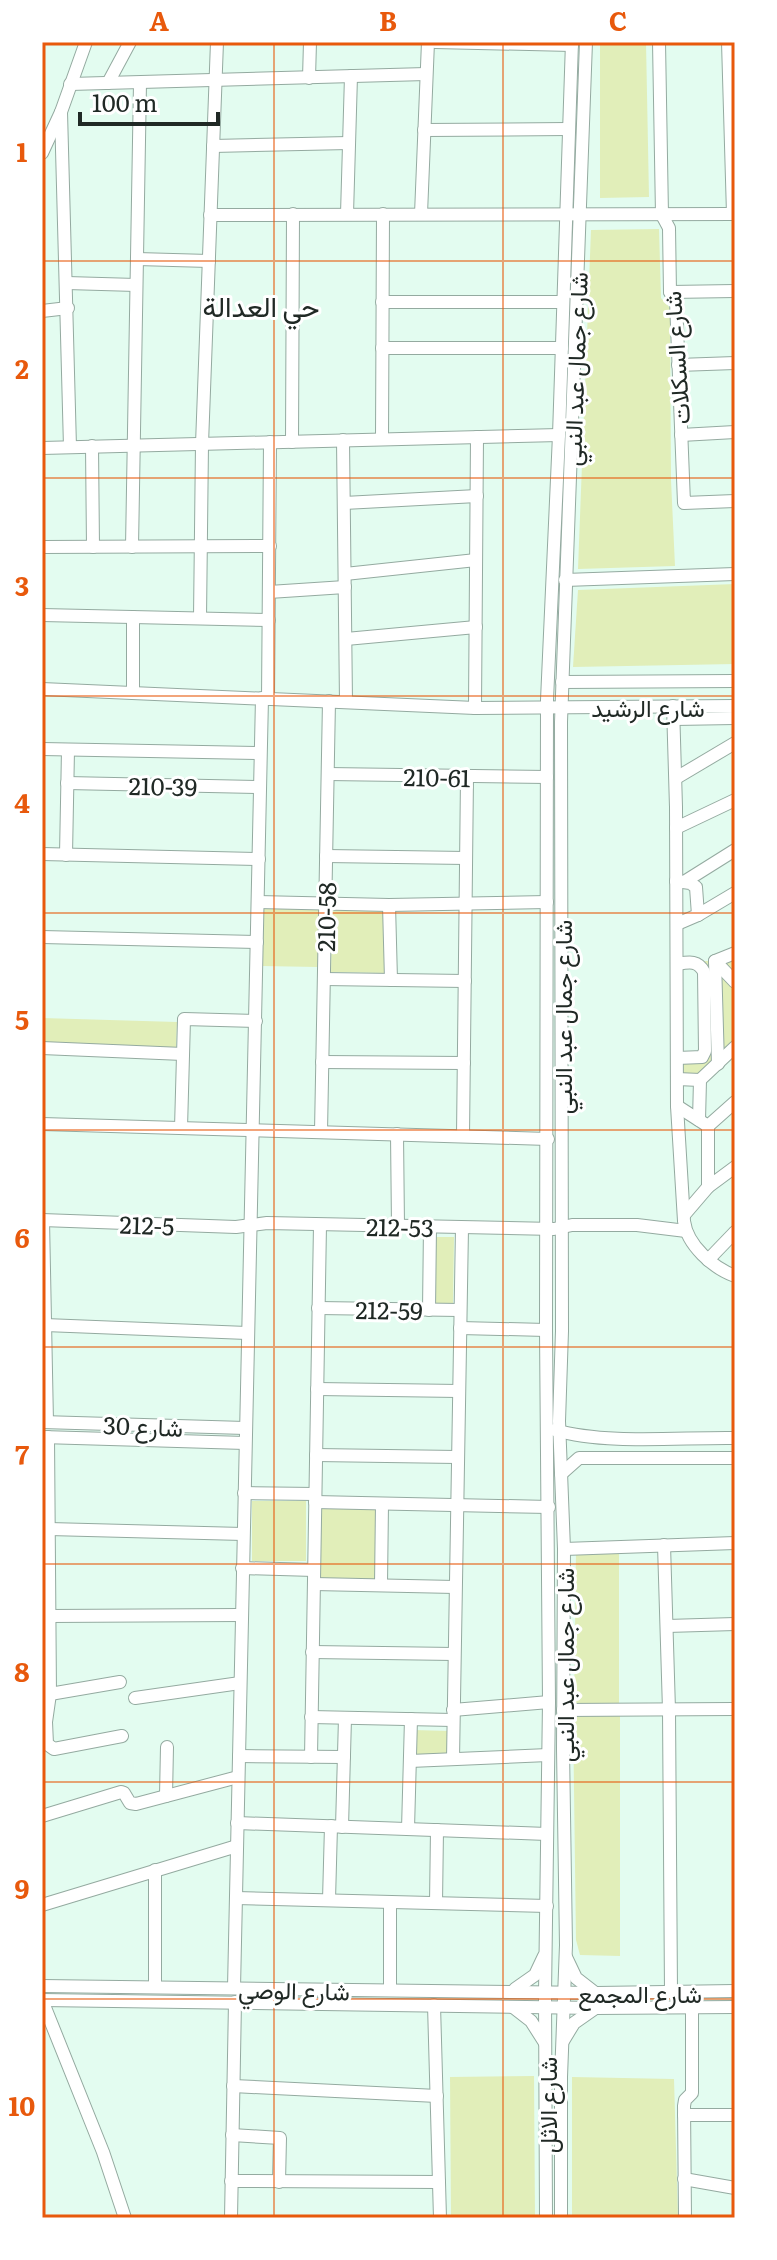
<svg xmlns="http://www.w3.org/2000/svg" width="777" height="2260" font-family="Literata,Vazirmatn,serif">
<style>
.green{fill:#e1eeb9}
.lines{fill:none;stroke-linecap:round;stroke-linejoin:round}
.minor-casing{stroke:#94aaa0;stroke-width:14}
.minor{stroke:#fff;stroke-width:12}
.grid{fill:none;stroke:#e8590c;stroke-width:2;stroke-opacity:0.55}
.labels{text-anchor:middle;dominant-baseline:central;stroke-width:6;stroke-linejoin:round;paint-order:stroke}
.street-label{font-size:24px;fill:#202925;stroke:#fff}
.quarter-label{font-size:28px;fill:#202925;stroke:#fff}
.neatline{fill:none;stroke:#e8590c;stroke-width:3}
.grid-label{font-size:26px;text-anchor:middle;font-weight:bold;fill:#e8590c}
</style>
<rect width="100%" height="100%" fill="#e3fcf0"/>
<g class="green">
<polygon points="600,42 646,42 649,197 600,198"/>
<polygon points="659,229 661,298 670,308 671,480 675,566 578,569 591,230"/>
<polygon points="735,584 735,664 573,667 578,590"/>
<polygon points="263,907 320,909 318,967 261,966"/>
<polygon points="332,908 385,908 385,973 331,972"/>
<polygon points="735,953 735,1047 700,1080 677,1079 677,1058 702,1057 704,973 693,961 715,961"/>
<polygon points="42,1018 177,1022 176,1048 42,1043"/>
<polygon points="436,1237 454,1237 453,1306 435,1305"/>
<rect x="252" y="1501" width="54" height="60"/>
<polygon points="320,1507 378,1508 377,1581 319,1580"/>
<polygon points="576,1552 619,1552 619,1706 574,1706"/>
<polygon points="620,1713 620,1956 580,1955 576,1940 573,1714"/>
<polygon points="413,1730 450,1731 449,1758 412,1757"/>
<polygon points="534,2076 535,2218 451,2218 450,2077"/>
<polygon points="572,2077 674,2079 678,2218 572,2218"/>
</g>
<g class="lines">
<g class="minor-casing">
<g id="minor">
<polyline points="435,42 572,45"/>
<polyline points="659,42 662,215 669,228 670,292 676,301 684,503 735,501"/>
<polyline points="728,42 733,214"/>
<polyline points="309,78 310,42"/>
<polyline points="108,83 130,42"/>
<polyline points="70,84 426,74"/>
<polyline points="61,112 70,447"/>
<polyline points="424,130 569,129"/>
<polyline points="213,146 349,143"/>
<polyline points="42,153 61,112 86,42"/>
<polyline points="347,214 351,76"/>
<polyline points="421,214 428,42"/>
<polyline points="210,215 735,214"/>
<polyline points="137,259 209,261"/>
<polyline points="67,283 136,285"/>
<polyline points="670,292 735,291"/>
<polyline points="382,302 563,302"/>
<polyline points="42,311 68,308"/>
<polyline points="382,348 562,348"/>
<polyline points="678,365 735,363"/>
<polyline points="681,435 735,432"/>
<polyline points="382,439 383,214"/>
<polyline points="343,440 346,702"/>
<polyline points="292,442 293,214"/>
<polyline points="92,446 93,547"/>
<polyline points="42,448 559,435"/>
<polyline points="344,503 477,496"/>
<polyline points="42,547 270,546"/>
<polyline points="132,547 140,83"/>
<polyline points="345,574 476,560"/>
<polyline points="565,580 735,574"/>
<polyline points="269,592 345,587"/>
<polyline points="42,615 269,620"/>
<polyline points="133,617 133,693"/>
<polyline points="200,618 202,444 217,42"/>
<polyline points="346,639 476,627"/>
<polyline points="562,682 735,681"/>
<polyline points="42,689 475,708 735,706"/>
<polyline points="268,699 270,442"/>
<path d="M673,706l3,101 1,299 7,115c3,24 29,47 51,55"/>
<polyline points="475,708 477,437"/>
<polyline points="674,719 735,718"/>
<polyline points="42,749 260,753"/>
<polyline points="328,774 547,777"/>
<polyline points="676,778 735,743"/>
<polyline points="67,783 260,787"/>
<polyline points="676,828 735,800"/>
<polyline points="42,854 259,859"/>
<polyline points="66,855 68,750"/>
<polyline points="326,856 466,858"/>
<polyline points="676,881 690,883 696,887 698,915 677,924"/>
<polyline points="684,882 735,850"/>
<polyline points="258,902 389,905 547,902"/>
<polyline points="389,905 391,980"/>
<polyline points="698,915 735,893"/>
<polyline points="42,937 257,942"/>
<polyline points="715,961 735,982"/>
<path d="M677,964c12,-2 21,-4 27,8l1,79 -3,6 -25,1"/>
<polyline points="324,979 465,981"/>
<polyline points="42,1048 183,1054"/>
<polyline points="322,1062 464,1063"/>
<polyline points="718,1064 715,961 735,953"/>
<polyline points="677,1079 700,1080 699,1120"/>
<polyline points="700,1080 735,1047"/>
<polyline points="677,1106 708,1126 708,1187 684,1215"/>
<polyline points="42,1124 548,1139"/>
<polyline points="708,1126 735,1102"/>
<polyline points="181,1128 184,1019 256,1021"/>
<polyline points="321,1132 329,701"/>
<polyline points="397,1134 398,1226"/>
<polyline points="463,1136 467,777"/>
<polyline points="708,1187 735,1167"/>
<polyline points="42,1220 236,1227 267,1223 554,1229 572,1225 637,1225 686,1231"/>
<polyline points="43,1220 47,1422"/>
<polyline points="708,1260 735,1232"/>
<polyline points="318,1308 460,1310"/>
<polyline points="429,1310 430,1227"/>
<polyline points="45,1325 247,1333"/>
<polyline points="460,1328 546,1330"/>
<polyline points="317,1389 459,1391"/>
<polyline points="42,1422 245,1428"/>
<path d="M555,1430c51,15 126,7 180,8"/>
<polyline points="42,1437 245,1443"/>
<polyline points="48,1437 50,1694 46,1722 47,1744 54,1749 122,1736"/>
<polyline points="316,1455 457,1457"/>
<polyline points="561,1474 579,1458 735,1458"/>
<polyline points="244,1493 315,1494"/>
<polyline points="315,1502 549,1507"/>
<polyline points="49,1529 243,1534"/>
<polyline points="664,1545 669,1710 671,1992"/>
<polyline points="564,1549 735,1543"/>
<polyline points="242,1568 314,1570"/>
<polyline points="314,1584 455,1587"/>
<polyline points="381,1585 382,1504"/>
<polyline points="49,1616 240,1615"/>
<polyline points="667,1626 735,1624"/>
<polyline points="312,1652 454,1654"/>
<polyline points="50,1694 120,1682"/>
<polyline points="135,1698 240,1683"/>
<polyline points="453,1710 549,1702"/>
<polyline points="563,1710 735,1709"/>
<polyline points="311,1717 453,1720"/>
<polyline points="239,1756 344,1757"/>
<polyline points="311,1757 320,1225"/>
<polyline points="453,1759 462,1228"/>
<polyline points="410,1761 548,1755"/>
<polyline points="166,1796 167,1747"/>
<polyline points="42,1816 121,1792 124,1793 130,1803 136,1804 238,1777"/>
<polyline points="237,1823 547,1834"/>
<polyline points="342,1827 345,1718"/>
<polyline points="408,1829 411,1719"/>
<polyline points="155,1870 155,1987"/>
<polyline points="236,1898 547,1906"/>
<polyline points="329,1900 331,1826"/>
<polyline points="436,1903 437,1830"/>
<polyline points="42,1905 237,1846"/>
<polyline points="566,1957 576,1978 594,1992"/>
<polyline points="42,1986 597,1993 735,1991"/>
<polyline points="234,1988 262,698"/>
<polyline points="515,1989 535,1975 544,1956"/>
<polyline points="390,1990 390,1902"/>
<polyline points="42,2000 596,2008 735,2007"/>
<polyline points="42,2000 103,2152 125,2218"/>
<polyline points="434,2005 440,2218"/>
<polyline points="513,2007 531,2021 545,2043"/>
<polyline points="563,2041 574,2023 594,2009"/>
<polyline points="233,2086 437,2096"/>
<polyline points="684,2115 735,2115"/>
<polyline points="232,2135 280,2138 279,2182"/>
<polyline points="684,2179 735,2188"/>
<polyline points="231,2181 439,2182"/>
<polyline points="231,2218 235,2002"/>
<polyline points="546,2218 545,1994 549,1702 546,1330 547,700 559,435 572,42"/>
<polyline points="561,2218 561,2077 566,1945 563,1749 564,1549 559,1421 562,1331 561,722 586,42"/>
<polyline points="685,2218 684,2106 685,2100 692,2093 692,2007"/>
</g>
</g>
<use href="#minor" class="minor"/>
</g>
<path class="grid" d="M274,42v2176M503,42v2176M42,261h693M42,478h693M42,696h693M42,913h693M42,1130h693M42,1347h693M42,1564h693M42,1782h693M42,1999h693"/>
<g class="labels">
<g class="street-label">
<text transform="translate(675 358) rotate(-94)">شارع السكلات</text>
<text transform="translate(574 369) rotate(-88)">شارع جمال عبد النبي</text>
<text x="648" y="706">شارع الرشيد</text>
<text transform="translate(437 776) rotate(1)">210-61</text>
<text transform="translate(163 785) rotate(1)">210-39</text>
<text transform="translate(325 917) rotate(-89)">210-58</text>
<text transform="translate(561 1017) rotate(-90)">شارع جمال عبد النبي</text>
<text transform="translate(147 1224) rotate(2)">212-5</text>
<text transform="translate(400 1226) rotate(1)">212-53</text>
<text transform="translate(389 1309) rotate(1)">212-59</text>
<text transform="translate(143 1425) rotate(2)">شارع 30</text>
<text transform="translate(563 1665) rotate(-90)">شارع جمال عبد النبي</text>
<text transform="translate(294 1989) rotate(1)">شارع الوصي</text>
<text x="640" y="1992">شارع المجمع</text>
<text transform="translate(546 2105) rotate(-90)">شارع الاثل</text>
</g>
<g class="quarter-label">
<text x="261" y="305">حي العدالة</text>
</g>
</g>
<rect width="777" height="2260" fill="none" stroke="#ffffff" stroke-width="88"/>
<path d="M80 112v12h138v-12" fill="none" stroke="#202925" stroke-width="4"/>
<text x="92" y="112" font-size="24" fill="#202925" stroke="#ffffff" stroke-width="6" paint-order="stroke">100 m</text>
<rect x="44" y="44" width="689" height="2172" class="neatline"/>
<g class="grid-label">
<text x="159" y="31">A</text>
<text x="388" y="31">B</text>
<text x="618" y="31">C</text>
<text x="22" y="162">1</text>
<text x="22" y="379">2</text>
<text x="22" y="596">3</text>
<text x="22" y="813">4</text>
<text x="22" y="1030">5</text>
<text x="22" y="1248">6</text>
<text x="22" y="1465">7</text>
<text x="22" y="1682">8</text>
<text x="22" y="1899">9</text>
<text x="22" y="2116">10</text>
</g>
</svg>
